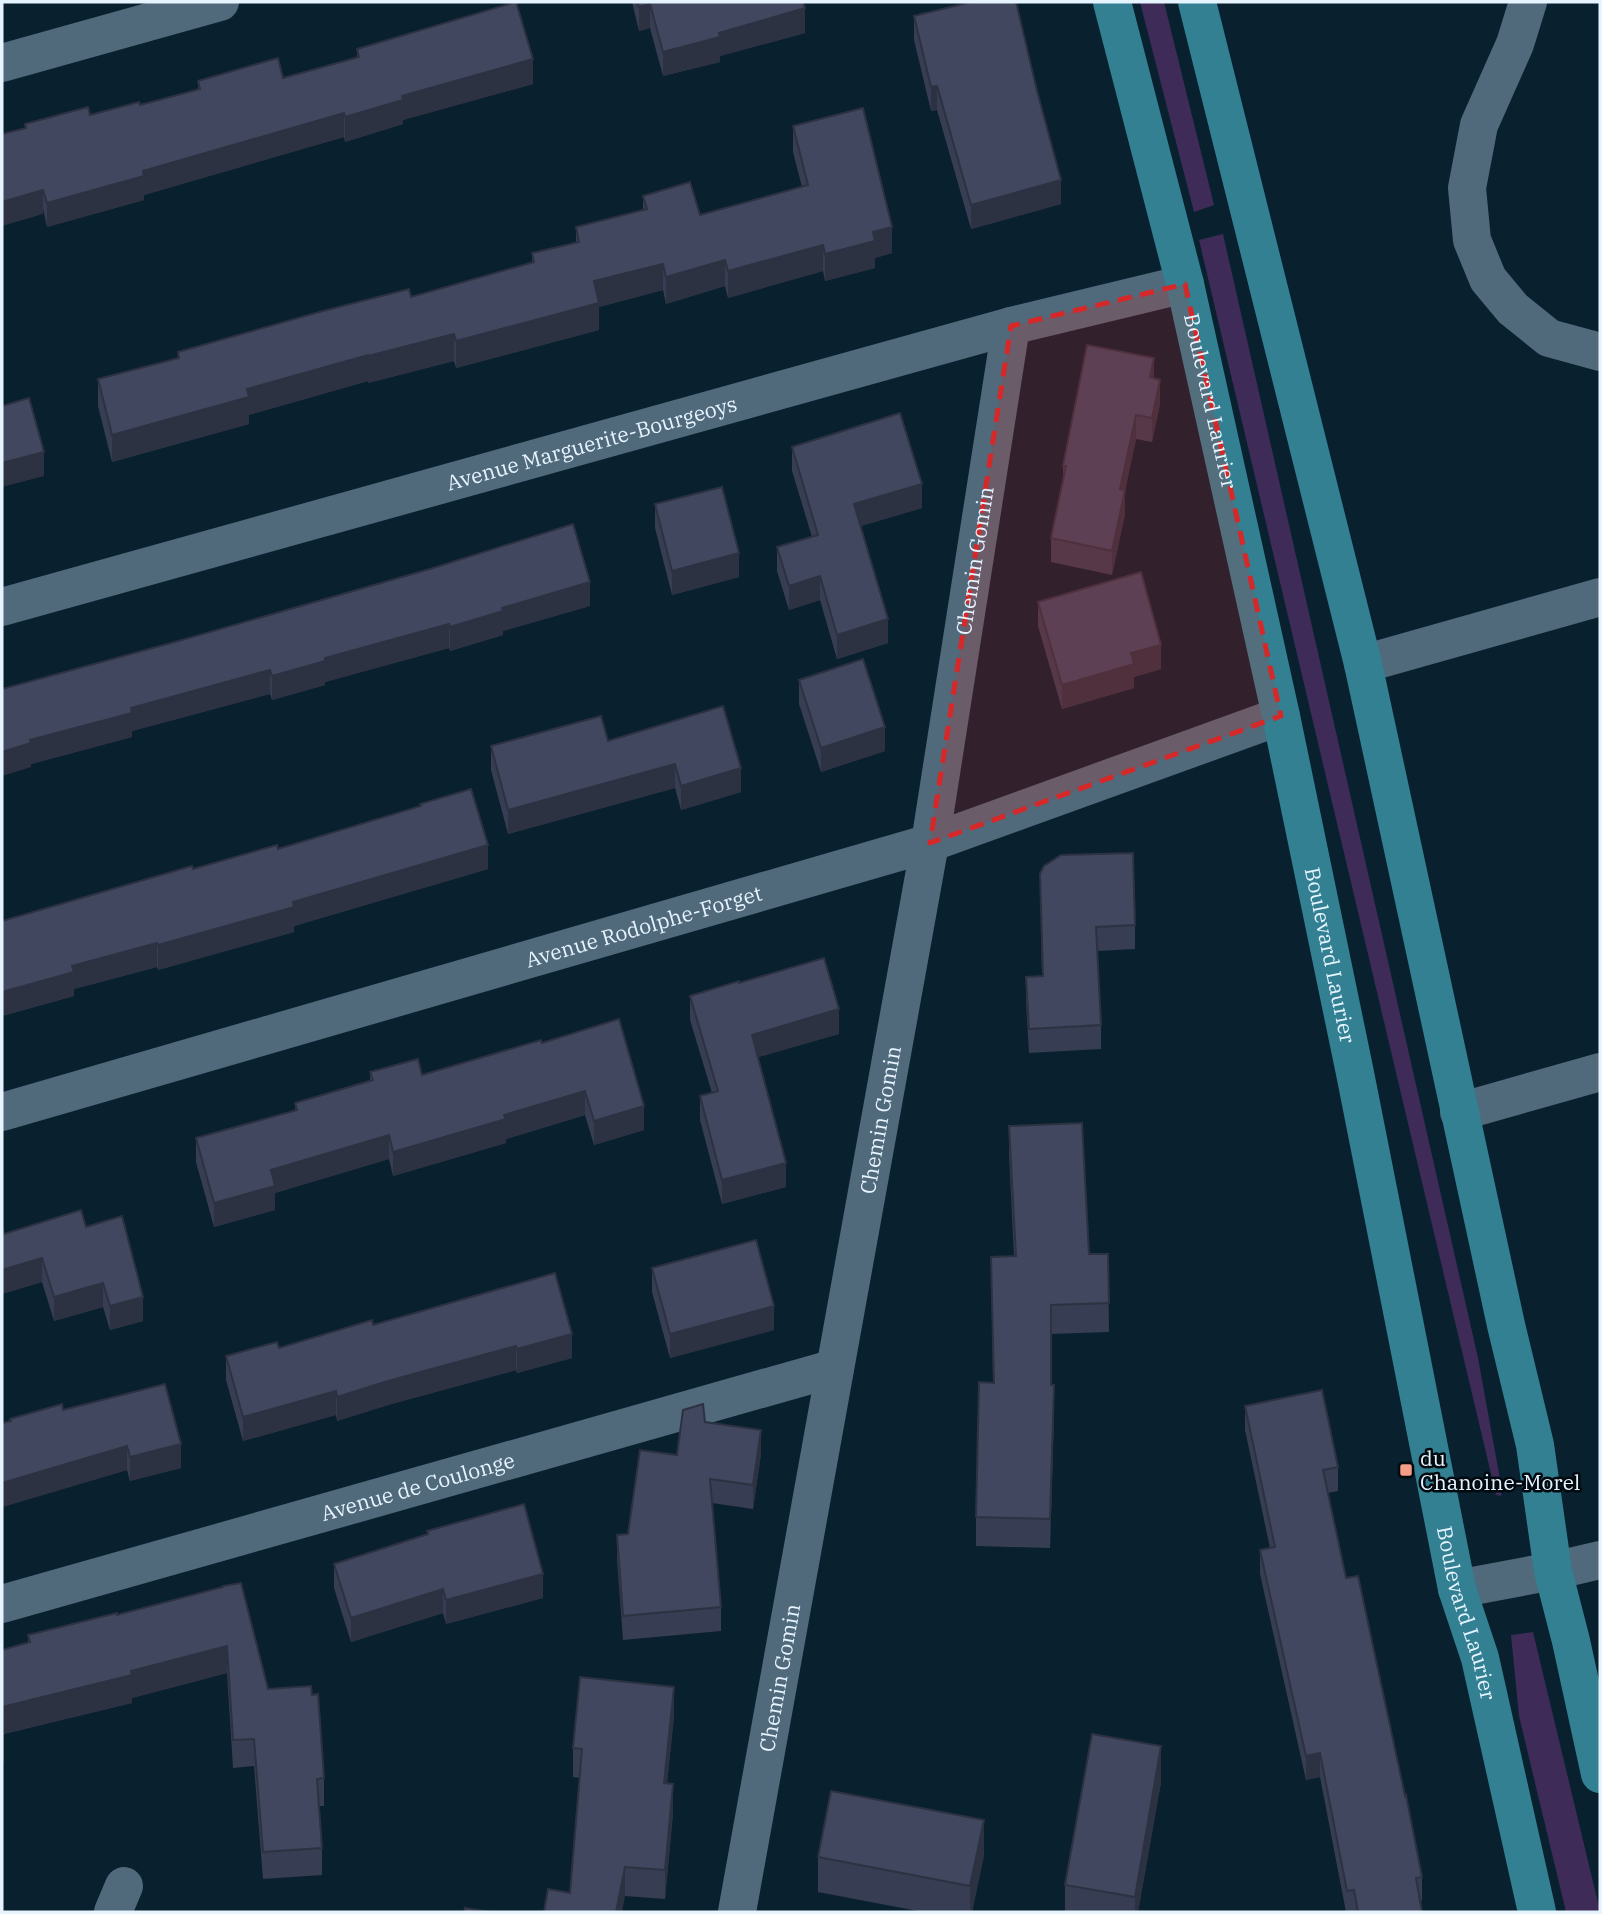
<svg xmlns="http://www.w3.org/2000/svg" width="1602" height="1914" font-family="'IBM Plex Serif',serif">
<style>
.green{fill:#3f2b58}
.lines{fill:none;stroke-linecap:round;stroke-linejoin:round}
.minor{stroke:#50697b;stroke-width:38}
.major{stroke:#328092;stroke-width:38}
.wall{fill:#373d52}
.shaded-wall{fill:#2d3242}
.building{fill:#40475f;stroke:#2d3242;stroke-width:2}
.marked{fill:#d62828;fill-opacity:0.2;stroke:#d62828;stroke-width:5;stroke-dasharray:14 9;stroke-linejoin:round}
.poi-dot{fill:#f49e88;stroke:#02090f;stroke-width:2.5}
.labels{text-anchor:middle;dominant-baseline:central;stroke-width:5;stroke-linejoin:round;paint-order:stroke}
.street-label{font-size:21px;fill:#e6f4ff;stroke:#02090f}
.poi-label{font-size:21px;fill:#e6f4ff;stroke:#02090f;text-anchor:start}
</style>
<rect width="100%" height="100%" fill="#09202f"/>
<g class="green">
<polygon points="1140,2 1164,2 1214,205 1194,212"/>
<polygon points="1223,234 1478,1358 1502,1490 1501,1496 1496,1495 1199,240"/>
<polygon points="1533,1632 1600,1911 1600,1912 1566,1912 1519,1716 1511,1635"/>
</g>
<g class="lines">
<g class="minor">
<polyline points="1528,2 1515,44 1479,125 1467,188 1472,240 1488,279 1513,309 1549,338 1600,352"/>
<polyline points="2,63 220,2"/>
<path id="s1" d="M2,607l1009,-281 174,-42"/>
<polyline points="1363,664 1600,597"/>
<path id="s2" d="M2,1112l928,-269 351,-127"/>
<polyline points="1459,1112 1600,1072"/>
<polyline points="1457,1589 1553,1571 1600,1560"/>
<path id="s3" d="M2,1604l833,-236"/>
<polyline points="113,1912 124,1886"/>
<path id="s4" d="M737,1912l193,-1069 81,-517"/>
</g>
<g class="major">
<path id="s5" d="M1112,2l73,282 96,432 74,357 102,516 23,69 57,254"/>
<polyline points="1197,2 1363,664 1506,1325 1535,1445 1553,1571 1571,1641 1600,1774"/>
</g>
</g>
<g class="wall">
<polygon points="632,2 803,2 805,33 720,56 720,62 663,76 650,28 639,31"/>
<polygon points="914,16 1061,204 971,229 937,110 931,111 914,40"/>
<polygon points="357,49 533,84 403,120 403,124 345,142 344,137 144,195 144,200 47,227 25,128 25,124 90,115 140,105 198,89 198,81 283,78 357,57"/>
<polygon points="793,126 892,253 875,258 875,268 825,281 823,271 728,298 725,286 666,304 663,290 599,307 599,330 456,368 454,361 368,383 368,381 249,415 249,424 112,462 98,406 98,379 178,359 178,352 411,297 532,263 532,253 576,243 576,227 643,210 643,196 700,215 802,187 793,152"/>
<polygon points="1154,378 1160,404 1152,442 1136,439 1125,491 1125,514 1112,575 1051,562 1051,538 1063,481 1063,466"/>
<polygon points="792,447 922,508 861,526 888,643 837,659 820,600 789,610 777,571 777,547 812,537 792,471"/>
<polygon points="655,504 739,577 672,595 655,528"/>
<polygon points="1038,602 1161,669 1134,677 1134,688 1062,709 1038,626"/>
<polygon points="590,606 503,631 503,635 450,651 449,648 325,682 325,685 272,700 270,694 132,731 132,737 31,764 31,767 2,689"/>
<polygon points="799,680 885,751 821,772 799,704"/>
<polygon points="723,706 741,792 681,810 675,788 508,834 491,770 491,746 608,741"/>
<polygon points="278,849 488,869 294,926 294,932 158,970 157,967 74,989 74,996 2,1016 2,921 193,869"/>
<polygon points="1040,874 1135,925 1135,949 1097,951 1101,1025 1101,1049 1029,1053 1026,1001 1026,977 1042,976"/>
<polygon points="739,983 839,1034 758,1057 786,1187 722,1204 700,1120 700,1096 712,1093 690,1020 690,996"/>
<polygon points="542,1043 644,1130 594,1145 585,1115 506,1139 506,1143 393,1176 389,1159 275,1193 275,1210 214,1227 196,1162 196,1138 295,1111 295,1103 370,1080 370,1072 422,1075"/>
<polygon points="1009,1126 1089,1254 1108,1254 1109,1332 1051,1334 1051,1385 1054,1413 1050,1548 976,1546 976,1517 993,1383 991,1257 1014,1256 1009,1155"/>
<polygon points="2,1227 4,1234 86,1227 143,1321 110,1330 103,1307 54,1321 42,1282 2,1294"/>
<polygon points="652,1268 774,1330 670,1358 652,1292"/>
<polygon points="555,1273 572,1358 517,1373 516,1370 388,1405 337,1421 336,1415 243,1441 226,1380 226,1356 279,1348 373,1325"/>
<polygon points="1245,1406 1338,1467 1338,1491 1328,1493 1346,1578 1422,1877 1422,1901 1420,1901 1422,1912 1346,1912 1320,1777 1306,1780 1260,1574 1260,1550 1270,1548 1245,1430"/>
<polygon points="63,1410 181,1468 130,1481 127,1470 2,1507 2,1423"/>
<polygon points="705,1422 761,1454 753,1509 712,1503 721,1607 721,1631 623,1640 617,1559 617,1535 628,1534 677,1455"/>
<polygon points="427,1531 543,1598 446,1624 443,1613 351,1642 334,1588 334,1564 427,1534"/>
<polygon points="223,1587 268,1689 324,1778 324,1806 319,1806 322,1848 322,1875 263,1879 254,1766 233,1768 227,1673 132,1698 132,1703 4,1734 4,1763 2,1763 2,1650 28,1643 28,1635 117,1615"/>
<polygon points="674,1716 667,1783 673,1813 665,1899 625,1896 580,1778 573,1777 573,1748"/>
<polygon points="1161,1782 1138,1912 1065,1912 1065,1885"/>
<polygon points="984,1855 972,1912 923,1912 818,1892 818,1857"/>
</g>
<g class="shaded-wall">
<polygon points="650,4 650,28 639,31 639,7"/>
<polygon points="805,8 805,33 720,56 720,62 663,76 663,52 719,33"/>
<polygon points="533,59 533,84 403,120 403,124 345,142 345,117 402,96"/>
<polygon points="937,86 937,110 931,111 931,87"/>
<polygon points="344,113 344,137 144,195 144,200 47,227 47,203 143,171"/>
<polygon points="1061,180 1061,204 971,229 971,205"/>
<polygon points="43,190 43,214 2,226 2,202"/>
<polygon points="892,227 892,253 875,258 875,268 825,281 825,254 873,232"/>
<polygon points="823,245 823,271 728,298 728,271"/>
<polygon points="725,260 725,286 666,304 666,277"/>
<polygon points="663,264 663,290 599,307 599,330 456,368 456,341 594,281"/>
<polygon points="454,334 454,361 368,383 368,356"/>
<polygon points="368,355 368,381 249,415 249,424 112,462 112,435 247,389"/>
<polygon points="1154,358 1154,382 1150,377"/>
<polygon points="1160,380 1160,404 1152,442 1152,418"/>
<polygon points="1136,415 1136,439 1125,491 1125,514 1112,575 1112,551 1120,489"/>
<polygon points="44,452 44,476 2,487 2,463"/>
<polygon points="922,484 922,508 854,528 854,504"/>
<polygon points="739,553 739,577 672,595 672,571"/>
<polygon points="820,576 820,600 789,610 789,586"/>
<polygon points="590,582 590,606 503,631 503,635 450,651 450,627 502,608"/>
<polygon points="888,619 888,643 837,659 837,635"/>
<polygon points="449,624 449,648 325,682 325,685 272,700 272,676 325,658"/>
<polygon points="1161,645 1161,669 1134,677 1134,688 1062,709 1062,685 1131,653"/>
<polygon points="270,670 270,694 132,731 132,737 31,764 31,767 2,776 2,752 30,740 131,708"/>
<polygon points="885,727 885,751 821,772 821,748"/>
<polygon points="675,764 675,788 508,834 508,810"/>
<polygon points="741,768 741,792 681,810 681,786"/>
<polygon points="488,845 488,869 294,926 294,932 158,970 158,945 293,902"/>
<polygon points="157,943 157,967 74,989 74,996 2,1016 2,992 72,966"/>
<polygon points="839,1009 839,1034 752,1059 752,1035"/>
<polygon points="585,1091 585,1115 506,1139 506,1143 393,1176 393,1152 504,1115"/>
<polygon points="644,1106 644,1130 594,1145 594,1121"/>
<polygon points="389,1135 389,1159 275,1193 275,1210 214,1227 214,1203 271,1170"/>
<polygon points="786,1163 786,1187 722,1204 722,1180"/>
<polygon points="42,1258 42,1282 2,1294 2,1270"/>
<polygon points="103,1283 103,1307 54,1321 54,1297"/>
<polygon points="143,1297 143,1321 110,1330 110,1306"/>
<polygon points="774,1306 774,1330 670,1358 670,1334"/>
<polygon points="572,1334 572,1358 517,1373 517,1349"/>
<polygon points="516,1346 516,1370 388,1405 337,1421 337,1397 388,1381"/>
<polygon points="1054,1385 1054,1413 1050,1548 1050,1519"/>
<polygon points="336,1391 336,1415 243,1441 243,1417"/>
<polygon points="761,1430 761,1454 753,1509 753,1485"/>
<polygon points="181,1444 181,1468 130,1481 130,1457"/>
<polygon points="127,1446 127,1470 2,1507 2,1483"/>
<polygon points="543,1574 543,1598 446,1624 446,1600"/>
<polygon points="443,1589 443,1613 351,1642 351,1618"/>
<polygon points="227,1646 227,1673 132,1698 132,1703 2,1734 2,1707 131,1671"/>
<polygon points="674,1687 674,1716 664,1812 664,1783"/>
<polygon points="4,1735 4,1763 2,1763 2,1736"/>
<polygon points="1161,1746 1161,1782 1138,1912 1135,1912 1135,1897"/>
<polygon points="1320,1753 1320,1777 1306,1780 1306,1756"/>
<polygon points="673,1784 673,1813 665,1899 665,1870"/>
<polygon points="984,1820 984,1855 972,1912 970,1912 970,1886"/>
<polygon points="625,1867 625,1896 622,1912 616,1912"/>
</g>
<g class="building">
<polygon points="516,2 533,59 402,96 403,100 345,117 344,113 143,171 144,176 47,203 43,190 2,202 2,134 26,128 25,124 88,107 90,115 139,102 140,105 200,89 198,81 278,58 283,78 359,57 357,49"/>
<polygon points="637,2 803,2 805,8 719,33 720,37 663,52 650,4 639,7"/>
<polygon points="971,2 1016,2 1037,91 1061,180 971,205 937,86 931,87 914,16"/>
<polygon points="863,108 892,227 873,232 875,241 825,254 823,245 728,271 725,260 666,277 663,264 594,281 599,303 456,341 454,334 368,356 368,355 247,389 249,397 112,435 98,379 179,358 178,352 323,311 409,289 411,297 534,262 532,253 579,242 576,227 647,209 643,196 690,182 700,215 808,185 793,126"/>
<polygon points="1087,345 1154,358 1150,377 1160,380 1152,418 1136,415 1120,489 1125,490 1112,551 1051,538 1066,466 1063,466"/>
<polygon points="29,398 44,452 2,463 2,406"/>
<polygon points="900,413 922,484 854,504 888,619 837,635 820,576 789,586 777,547 818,535 792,447"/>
<polygon points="722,487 739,553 672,571 655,504"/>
<polygon points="573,524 590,582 502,608 503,611 450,627 449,624 325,658 325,661 272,676 270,670 131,708 132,713 30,740 31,743 2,752 2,689 175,642 430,569"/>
<polygon points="1141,572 1161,645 1131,653 1134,664 1062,685 1038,602"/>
<polygon points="863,659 885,727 821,748 799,680"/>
<polygon points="723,706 741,768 681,786 675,764 508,810 491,746 601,716 608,741"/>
<polygon points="471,789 488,845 293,902 294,907 158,945 157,943 72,966 74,972 2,992 2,921 192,866 193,869 277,845 278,849 421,806 420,804"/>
<polygon points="1133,853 1135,925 1096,927 1101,1025 1029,1029 1026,977 1043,976 1040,874 1044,866 1061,855"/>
<polygon points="824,958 839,1009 752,1035 786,1163 722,1180 700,1096 718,1091 690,996 739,981 739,983"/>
<polygon points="619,1019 644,1106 594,1121 585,1091 504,1115 506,1119 393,1152 389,1135 271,1170 275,1186 214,1203 196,1138 297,1110 295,1103 373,1080 370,1072 418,1059 422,1075 541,1040 542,1043"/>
<polygon points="1082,1123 1089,1254 1108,1254 1109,1303 1051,1305 1051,1385 1054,1385 1050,1519 976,1517 979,1382 994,1383 991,1257 1016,1256 1009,1126"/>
<polygon points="81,1210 86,1227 122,1216 143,1297 110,1306 103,1283 54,1297 42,1258 2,1270 2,1227 4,1234"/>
<polygon points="756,1240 774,1306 670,1334 652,1268"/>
<polygon points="555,1273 572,1334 517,1349 516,1346 388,1381 337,1397 336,1391 243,1417 226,1356 277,1342 279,1348 372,1320 373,1325"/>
<polygon points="165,1384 181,1444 130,1457 127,1446 2,1483 2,1423 11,1421 10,1419 62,1404 63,1410"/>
<polygon points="1322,1390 1338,1467 1323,1470 1346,1578 1358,1576 1405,1796 1406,1795 1422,1877 1416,1878 1422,1912 1358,1912 1354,1890 1347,1891 1320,1753 1306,1756 1260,1550 1275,1547 1245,1406"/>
<polygon points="703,1404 705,1422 761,1430 753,1485 710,1479 721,1607 623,1616 617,1535 628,1534 640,1450 677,1455 683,1410"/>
<polygon points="524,1504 543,1574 446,1600 443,1589 351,1618 334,1564 428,1534 427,1531"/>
<polygon points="241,1583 268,1689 311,1686 312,1695 318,1694 324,1778 317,1779 322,1848 263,1852 254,1739 233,1740 227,1646 131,1671 132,1675 2,1707 2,1650 30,1642 28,1635 117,1613 117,1615 223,1587 223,1586"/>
<polygon points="580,1677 674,1687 664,1783 673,1784 665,1870 625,1867 616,1912 544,1912 548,1889 570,1893 582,1749 573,1748"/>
<polygon points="1092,1734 1161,1746 1135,1897 1065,1885"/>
<polygon points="831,1791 984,1820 970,1886 818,1857"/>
<polygon points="465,1908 490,1912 464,1912"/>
</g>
<path class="marked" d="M1185,284l96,432 -351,127 81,-517z"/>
<rect class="poi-dot" x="1399" y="1463" width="14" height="14" rx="3.5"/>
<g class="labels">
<g class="street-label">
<text stroke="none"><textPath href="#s5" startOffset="411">Boulevard Laurier</textPath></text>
<text stroke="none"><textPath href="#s1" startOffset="612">Avenue Marguerite-Bourgeoys</textPath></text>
<text stroke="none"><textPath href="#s4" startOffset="1372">Chemin Gomin</textPath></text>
<text stroke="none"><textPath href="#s2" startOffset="668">Avenue Rodolphe-Forget</textPath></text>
<text stroke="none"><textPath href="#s5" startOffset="978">Boulevard Laurier</textPath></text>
<text stroke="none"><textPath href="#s4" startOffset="805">Chemin Gomin</textPath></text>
<text stroke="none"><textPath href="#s3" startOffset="432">Avenue de Coulonge</textPath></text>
<text stroke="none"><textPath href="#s5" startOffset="1650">Boulevard Laurier</textPath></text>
<text stroke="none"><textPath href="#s4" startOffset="238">Chemin Gomin</textPath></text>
</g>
<g class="poi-label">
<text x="1420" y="1458">du<tspan x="1420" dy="24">Chanoine-Morel</tspan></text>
</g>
</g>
<rect width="1602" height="1914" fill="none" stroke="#e6f4ff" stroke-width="7"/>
</svg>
